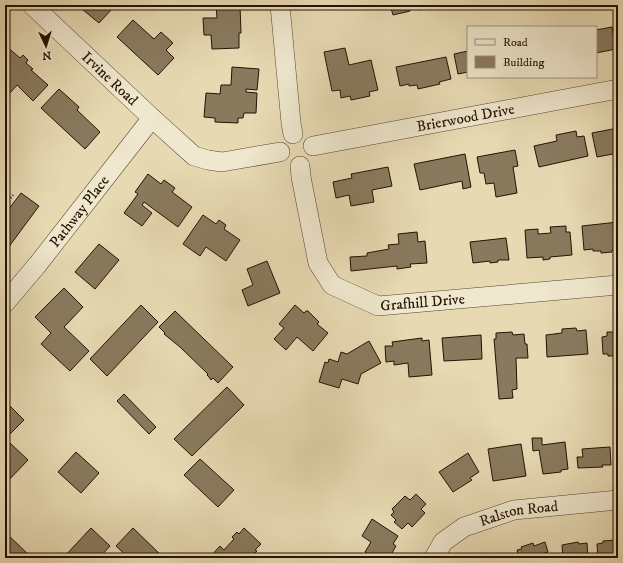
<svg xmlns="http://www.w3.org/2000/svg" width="623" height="563" font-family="'IM FELL DW Pica',serif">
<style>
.building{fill:#897a5e;stroke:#241202}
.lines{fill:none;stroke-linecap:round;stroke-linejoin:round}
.minor-casing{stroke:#55442e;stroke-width:20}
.path{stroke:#241202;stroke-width:2.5;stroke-dasharray:1 2;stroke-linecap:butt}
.minor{stroke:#efe7ce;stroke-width:19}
.labels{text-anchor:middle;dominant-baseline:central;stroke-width:3.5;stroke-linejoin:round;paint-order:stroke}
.street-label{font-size:15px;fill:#241202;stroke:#efe7ce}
</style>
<rect width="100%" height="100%" fill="#e7dab3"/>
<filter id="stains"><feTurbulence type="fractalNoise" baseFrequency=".005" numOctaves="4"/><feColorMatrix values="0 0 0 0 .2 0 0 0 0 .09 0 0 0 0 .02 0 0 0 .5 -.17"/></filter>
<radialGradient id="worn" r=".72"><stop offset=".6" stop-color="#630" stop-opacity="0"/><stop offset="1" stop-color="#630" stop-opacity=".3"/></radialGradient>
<g class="building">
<polygon points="77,5 113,5 110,8 112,9 99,23"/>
<polygon points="216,5 240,5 241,33 239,33 239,48 212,49 211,35 204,35 203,18 217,18"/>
<polygon points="390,5 408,5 410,11 393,15"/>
<polygon points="417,5 432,5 433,7 418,10"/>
<polygon points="133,20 154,39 161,32 173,43 166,50 174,58 158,75 117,37"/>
<polygon points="612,27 616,49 596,53 596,30"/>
<polygon points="6,46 20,58 23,55 28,60 26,63 33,69 31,70 48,85 33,101 17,85 10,93 5,89"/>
<polygon points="345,48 349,65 371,60 378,90 369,92 370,96 351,100 350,96 341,98 340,90 332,91 324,52"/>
<polygon points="468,51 468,72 458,74 454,54"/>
<polygon points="446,57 451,79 439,82 440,84 418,89 417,85 409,86 409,84 400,86 396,67"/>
<polygon points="232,67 259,69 257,90 246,89 246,92 257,93 256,113 244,113 243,118 238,118 238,123 215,122 215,118 204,117 206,93 220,94 221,85 231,85"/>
<polygon points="59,89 79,107 77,110 100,132 85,149 41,108"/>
<polygon points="618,128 618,153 597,157 592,133"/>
<polygon points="576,131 577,137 584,136 588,156 539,167 534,146 557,141 556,135"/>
<polygon points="515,150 518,166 513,167 517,193 496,197 494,183 486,184 484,173 480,173 477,157"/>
<polygon points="465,154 471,187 463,189 462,181 420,190 414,164"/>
<polygon points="388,167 392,186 372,190 374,202 351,206 349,195 336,198 333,182 352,178 351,174"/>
<polygon points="148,174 161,184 164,180 175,188 172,192 192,207 178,227 144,202 142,205 152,213 142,226 124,213 138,194 135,192"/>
<polygon points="21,193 39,206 5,252 5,214"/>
<polygon points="203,215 216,224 219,220 226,225 224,229 240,240 226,261 206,247 200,256 183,244"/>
<polygon points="618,222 618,249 612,250 612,252 601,253 601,251 593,251 593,249 584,250 582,226"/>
<polygon points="566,226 566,232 570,232 572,255 550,257 550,259 543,260 543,257 527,258 525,230 538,229 538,234 551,233 550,227"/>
<polygon points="417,232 418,242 425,241 427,263 410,264 411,267 397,269 397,266 351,271 350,257 367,256 367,253 389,249 388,245 399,244 398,234"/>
<polygon points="506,238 509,260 498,260 498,262 490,263 490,261 473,263 470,242"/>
<polygon points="99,244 119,260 95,289 75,272"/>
<polygon points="267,261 280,293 248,306 242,290 253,285 247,269"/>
<polygon points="64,288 83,307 64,327 89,351 70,371 41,344 51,333 35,317"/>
<polygon points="141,305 158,322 107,376 90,359"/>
<polygon points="295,305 304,313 306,311 308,311 319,322 317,324 328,333 313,351 297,337 286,350 274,339 284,328 279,324"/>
<polygon points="175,311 233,367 218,383 213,378 211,380 209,377 207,375 208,374 180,347 164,334 165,333 159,327"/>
<polygon points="576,328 577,331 586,330 588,354 547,357 546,335 562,333 562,329"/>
<polygon points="615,329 618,329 618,367 615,367 614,356 608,356 608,354 603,354 602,337 607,336 607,332 615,332"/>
<polygon points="512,332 513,335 524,334 525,344 527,344 528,358 516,358 517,389 512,390 513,398 499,399 494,339 496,339 496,333"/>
<polygon points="481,335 482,359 444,361 442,338"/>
<polygon points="422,338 422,341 429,340 432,375 409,377 408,363 394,365 394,361 386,362 385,346 393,346 392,342"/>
<polygon points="369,341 381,363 361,374 358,384 342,379 339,388 319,382 325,362 328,363 329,359 338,362 341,352 347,354"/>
<polygon points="227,387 244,405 192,456 174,439"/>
<polygon points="124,394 156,427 149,434 117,401"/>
<polygon points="5,401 24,420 5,439"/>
<polygon points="532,438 542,438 542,445 565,442 568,469 561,470 561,472 543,474 539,450 533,451"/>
<polygon points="10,443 28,460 5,484 5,448"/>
<polygon points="521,444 526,476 493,481 488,449"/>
<polygon points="610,447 611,465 602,465 603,467 578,468 577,457 583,457 582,449"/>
<polygon points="76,452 99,473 81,493 58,472"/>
<polygon points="468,453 479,472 470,478 472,480 453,492 439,472"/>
<polygon points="200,459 234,490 218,507 184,475"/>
<polygon points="416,494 426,504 421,509 425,513 412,527 408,523 402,529 394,522 396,520 391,515 394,512 392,509 405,496 410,500"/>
<polygon points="372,519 398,536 393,544 396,546 389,558 386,556 385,558 375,558 365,552 371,542 362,536"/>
<polygon points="91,528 110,546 99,558 63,558"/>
<polygon points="133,528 164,558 129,558 116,546"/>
<polygon points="244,528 261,544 255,550 257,551 250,558 209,558 220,546 224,550 234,539 232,537 237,532 239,534"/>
<polygon points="5,532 32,558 5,558"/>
<polygon points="616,540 617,542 618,542 618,558 598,558 597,544 603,543 603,541"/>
<polygon points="545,542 548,552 542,554 543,558 519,558 517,550 522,549 521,547 533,543 534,546"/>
<polygon points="578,542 579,544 587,543 588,558 563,558 562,545"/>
</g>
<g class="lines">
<g class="minor-casing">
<g id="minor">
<path id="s1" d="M32,5l120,113 42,38 14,4 14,2 58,-10"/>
<polyline points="280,5 291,123 293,134"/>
<path id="s2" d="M313,146l305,-57"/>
<path id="s3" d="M300,166l1,11 17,86 14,22 46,21 240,-21"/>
<path id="s4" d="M5,303l33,-39 114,-146"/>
<path id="s5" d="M434,558l9,-16 21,-15 50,-17 104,-10"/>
</g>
</g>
<polyline class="path" points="5,205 13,195"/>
<use href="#minor" class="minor"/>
</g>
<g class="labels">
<g class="street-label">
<text stroke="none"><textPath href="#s1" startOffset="107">Irvine Road</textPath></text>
<text stroke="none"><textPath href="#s2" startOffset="155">Brierwood Drive</textPath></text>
<text stroke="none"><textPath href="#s4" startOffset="118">Pathway Place</textPath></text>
<text stroke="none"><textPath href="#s3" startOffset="220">Grafhill Drive</textPath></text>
<text stroke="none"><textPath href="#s5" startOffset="101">Ralston Road</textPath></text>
</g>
</g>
<rect width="623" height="563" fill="none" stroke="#e7dab3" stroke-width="20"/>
<rect x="6" y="6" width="611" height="551" fill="none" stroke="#241202" stroke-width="2"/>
<rect x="10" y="10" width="603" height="543" fill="none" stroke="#241202"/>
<rect x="467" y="26" width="130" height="52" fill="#efe7ce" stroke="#9e927c"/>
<rect x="475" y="39" width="20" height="6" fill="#efe7ce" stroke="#9e927c"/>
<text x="503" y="46" font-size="12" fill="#241202">Road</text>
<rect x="475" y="56" width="20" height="12" fill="#897a5e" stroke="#9e927c"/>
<text x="503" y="66" font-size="12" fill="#241202">Building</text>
<g transform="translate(46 46) rotate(176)" stroke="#efe7ce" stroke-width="3" paint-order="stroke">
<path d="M0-3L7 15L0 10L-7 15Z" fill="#241202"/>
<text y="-6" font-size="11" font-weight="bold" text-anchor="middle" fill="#241202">N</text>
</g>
<rect width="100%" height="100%" filter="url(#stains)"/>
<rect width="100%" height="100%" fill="url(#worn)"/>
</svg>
